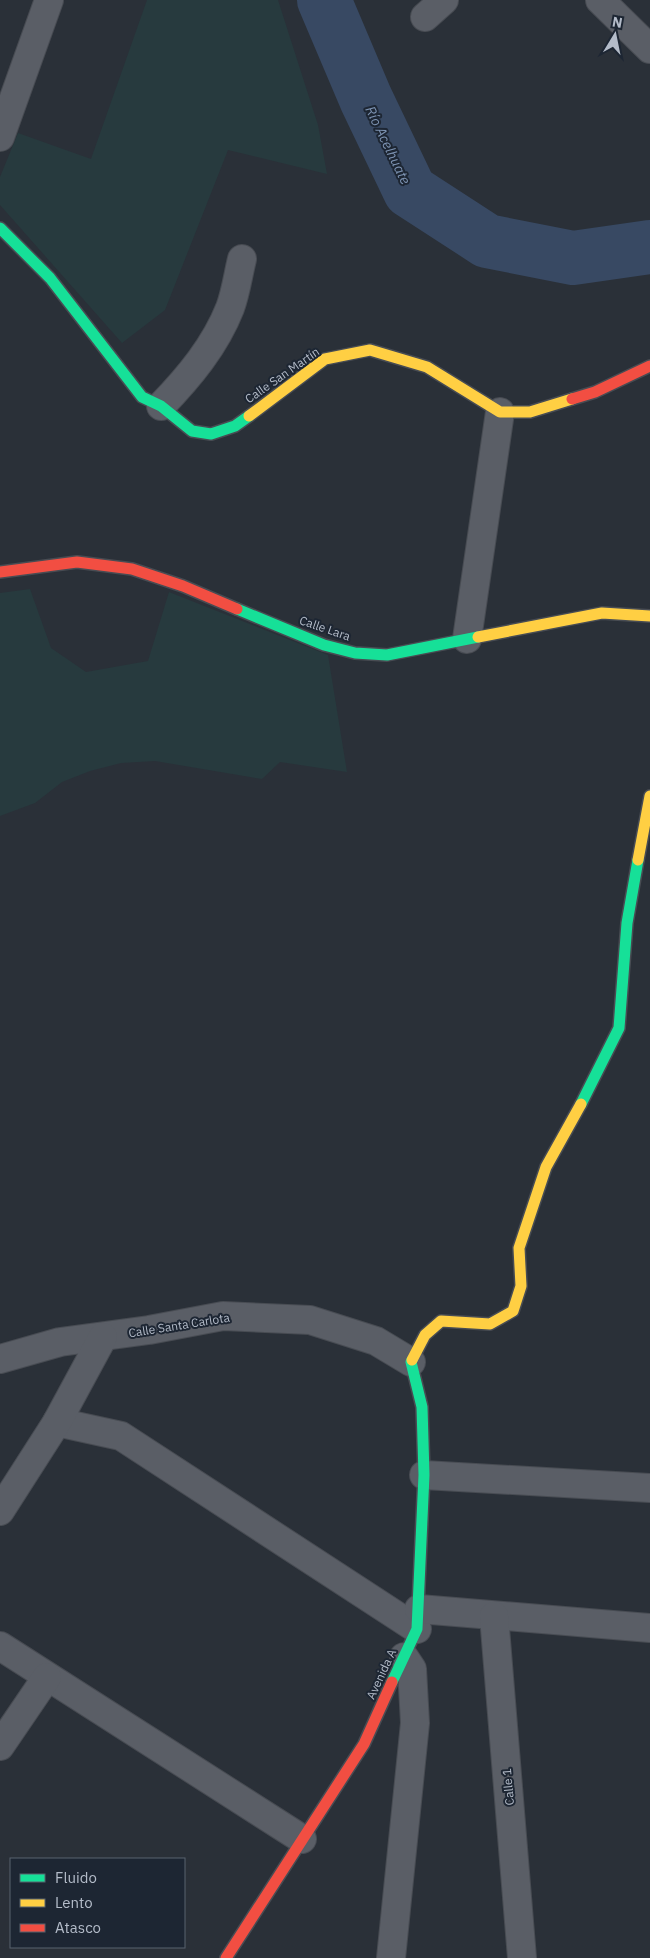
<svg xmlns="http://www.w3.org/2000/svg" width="650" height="1958" font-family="'IBM Plex Sans',sans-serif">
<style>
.green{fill:#273a3e}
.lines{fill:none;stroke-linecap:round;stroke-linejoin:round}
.river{stroke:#384963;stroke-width:54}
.street-casing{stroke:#484c53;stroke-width:30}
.fast-casing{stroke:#484c53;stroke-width:14}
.slow-casing{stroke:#484c53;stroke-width:14}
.jam-casing{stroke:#484c53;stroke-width:14}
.street{stroke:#5a5e66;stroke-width:28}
.fast{stroke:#16e098;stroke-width:11}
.slow{stroke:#ffcf43;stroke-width:11}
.jam{stroke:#f24e42;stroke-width:11}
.labels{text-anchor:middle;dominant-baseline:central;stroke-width:4;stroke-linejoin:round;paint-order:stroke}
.street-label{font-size:12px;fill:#b4bcc9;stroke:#1d2633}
.water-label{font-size:14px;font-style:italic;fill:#7c92b1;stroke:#1d2633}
</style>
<rect width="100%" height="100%" fill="#2a3038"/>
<g class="green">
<polygon points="147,0 278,0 318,125 327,174 228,150 165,310 122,343 0,205 0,177 18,133 91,159"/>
<polygon points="30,589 51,648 86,672 148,661 169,592 328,655 347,772 280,762 262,779 155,761 121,763 90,771 62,782 35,803 0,816 0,593"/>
</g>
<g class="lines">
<polyline class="river" points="324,0 366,99 410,191 487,241 573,258 650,247"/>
<g class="street-casing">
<g id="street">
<polyline points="600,0 650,49"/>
<polyline points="425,17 444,0"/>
<polyline points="0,137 49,0"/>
<path d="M161,406c28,-29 54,-60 69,-98 6,-16 8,-33 12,-49"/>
<polyline points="467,639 500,412"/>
<polyline points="0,1359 60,1342 149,1330 223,1316 310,1320 376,1341 411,1362"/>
<polyline points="57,1422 121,1436 417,1629"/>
<polyline points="424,1475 650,1488"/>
<polyline points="0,1511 57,1422 103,1337"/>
<polyline points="419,1609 650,1628"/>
<polyline points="494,1616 522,1958"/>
<polyline points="0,1646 302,1839"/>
<polyline points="0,1746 47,1677"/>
<polyline points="391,1958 415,1723 412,1669 404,1657"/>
</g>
</g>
<g class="fast-casing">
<g id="fast">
<polyline points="0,228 50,278 142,397 161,406 192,431 211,434 235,426 249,416"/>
<polyline points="237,609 324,645 355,653 387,655 478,637"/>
<polyline points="581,1104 619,1028 627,923 638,860"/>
<polyline points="392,1682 417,1629 424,1475 422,1407 411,1362 412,1360"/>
</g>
</g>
<g class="slow-casing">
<g id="slow">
<polyline points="249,416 325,359 370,350 427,367 500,412 530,412 572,399"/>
<polyline points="478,637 602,613 650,616"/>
<polyline points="638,860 650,796"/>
<polyline points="412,1360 425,1335 441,1321 490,1324 513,1311 521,1286 519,1248 546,1167 581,1104"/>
</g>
</g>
<g class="jam-casing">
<g id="jam">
<polyline points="572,399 595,392 650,366"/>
<polyline points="0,572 77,562 132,569 183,586 237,609"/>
<polyline points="226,1958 364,1744 392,1682"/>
</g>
</g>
<use href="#street" class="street"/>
<use href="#fast" class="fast"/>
<use href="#slow" class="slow"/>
<use href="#jam" class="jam"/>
</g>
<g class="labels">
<g class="street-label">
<text transform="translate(282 375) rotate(-35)">Calle San Martín</text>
<text transform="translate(325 628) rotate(19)">Calle Lara</text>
<text transform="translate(179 1325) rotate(-9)">Calle Santa Carlota</text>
<text transform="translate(381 1674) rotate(-65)">Avenida A</text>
<text transform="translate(508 1787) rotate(-95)">Calle 1</text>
</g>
<g class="water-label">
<text transform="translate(388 145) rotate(64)">Río Acelhuate</text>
</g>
</g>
<rect x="10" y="1858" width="175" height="90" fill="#1d2633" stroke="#59626f"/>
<rect x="20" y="1874" width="25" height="8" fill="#16e098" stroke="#59626f"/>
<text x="55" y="1883" font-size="15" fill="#b4bcc9">Fluido</text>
<rect x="20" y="1899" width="25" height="8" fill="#ffcf43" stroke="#59626f"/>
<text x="55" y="1908" font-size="15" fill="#b4bcc9">Lento</text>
<rect x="20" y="1924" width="25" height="8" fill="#f24e42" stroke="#59626f"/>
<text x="55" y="1933" font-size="15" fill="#b4bcc9">Atasco</text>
<g transform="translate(615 35) rotate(10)" stroke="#1d2633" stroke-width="4" paint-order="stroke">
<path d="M0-4L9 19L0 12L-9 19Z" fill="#b4bcc9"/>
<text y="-8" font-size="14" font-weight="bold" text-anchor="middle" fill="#b4bcc9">N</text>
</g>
</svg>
